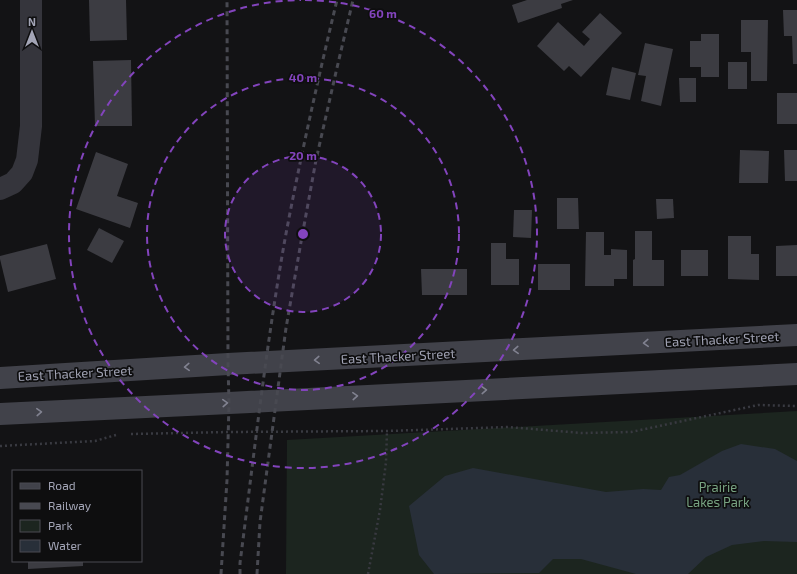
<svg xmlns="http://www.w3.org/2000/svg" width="797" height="574" font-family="'Exo 2',sans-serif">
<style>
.green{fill:#1c251f}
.water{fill:#282f39}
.building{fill:#3c3c42}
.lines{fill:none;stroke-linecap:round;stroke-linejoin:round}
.path{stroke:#393a41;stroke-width:2.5;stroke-dasharray:2 3;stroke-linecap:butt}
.street{stroke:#35353c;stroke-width:22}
.secondary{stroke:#41424a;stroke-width:22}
.rail{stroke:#484951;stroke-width:3;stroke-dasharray:5 4;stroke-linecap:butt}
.oneway{stroke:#818290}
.ring{fill:none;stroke:#8344bd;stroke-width:2;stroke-dasharray:7 5}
.labels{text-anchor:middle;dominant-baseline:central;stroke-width:3.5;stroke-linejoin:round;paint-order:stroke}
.street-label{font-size:13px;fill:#a3a5b6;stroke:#0e0e0f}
.park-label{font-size:13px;fill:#78a382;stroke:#0e0e0f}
.centre{fill:#8344bd;stroke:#0e0e0f;stroke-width:2}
.ring-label{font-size:12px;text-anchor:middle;font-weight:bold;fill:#8344bd;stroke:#0e0e0f;stroke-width:3.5;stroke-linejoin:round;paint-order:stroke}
</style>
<rect width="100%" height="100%" fill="#131315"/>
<polygon class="green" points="797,411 797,574 286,574 287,440"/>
<polygon class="water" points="741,444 775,449 797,461 797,542 764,541 732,545 706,557 688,574 636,574 581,559 553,559 539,573 434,574 419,555 409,506 445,476 473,468 606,492 643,489 661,490 669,477 680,475 722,451"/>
<g class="building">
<polygon points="89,0 126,0 127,40 90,41"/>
<polygon points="527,0 573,0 561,4 562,8 518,23 512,5"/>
<polygon points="783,10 797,10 797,64 793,64 792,36 784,36"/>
<polygon points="600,13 622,33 581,77 569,66 564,71 537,46 558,22 584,46 590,39 582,32"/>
<polygon points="741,20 768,20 767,81 751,81 751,52 741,52"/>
<polygon points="701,34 719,34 719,77 701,77 701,67 690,67 690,41 701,41"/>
<polygon points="645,43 673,49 661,106 641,101 646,76 638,75"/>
<polygon points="131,60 132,126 95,126 93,61"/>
<rect x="728" y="62" width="19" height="27"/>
<polygon points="612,67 636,73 630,100 606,95"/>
<polygon points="679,78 696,78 696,102 680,102"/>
<rect x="777" y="93" width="20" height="31"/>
<polygon points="740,150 769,151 768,183 739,183"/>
<polygon points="784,150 797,150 797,181 785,181"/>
<polygon points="96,152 128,164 117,196 138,203 130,228 76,209"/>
<polygon points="557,198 578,198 579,229 557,229"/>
<polygon points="656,199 673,199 674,218 657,219"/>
<polygon points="514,210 532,210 531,238 513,237"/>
<polygon points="99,228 124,241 112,263 87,250"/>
<polygon points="635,231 652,231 652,260 664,260 664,286 633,286 633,260 635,259"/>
<polygon points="586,232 604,232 604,255 611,255 611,249 627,250 627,279 614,279 614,286 585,286"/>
<polygon points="728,236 751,236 751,254 759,254 759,280 728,279"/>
<polygon points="491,243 506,243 506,259 519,259 519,285 491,285"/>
<polygon points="47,244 56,279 8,292 0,259 0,256"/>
<polygon points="797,245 797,276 776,276 776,246"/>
<rect x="681" y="250" width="27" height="26"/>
<rect x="538" y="264" width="32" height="26"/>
<polygon points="421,269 467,269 467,295 422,295"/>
<polygon points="28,561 83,561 83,566 28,569"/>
</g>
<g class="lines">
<g class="path">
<polyline points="131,434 228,432 387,431 508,427 582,433 631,432 758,405 797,406"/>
<polyline points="0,446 95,441 116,435"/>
<polyline points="368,574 380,510 386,462 387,431"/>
</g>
<polyline class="street" points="0,189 13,183 22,173 27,160 31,126 31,0"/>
<g class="secondary">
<polyline points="0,378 228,364 797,335"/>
<polyline points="0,414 229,403 797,374"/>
</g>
<g class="rail">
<polyline points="221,574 227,480 229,403 228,364 227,0"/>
<path d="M240,574v-11c14,-108 26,-217 45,-324 15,-80 33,-160 52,-239"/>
<polyline points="257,574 260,522 286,328 301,242 316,160 336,72 353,0"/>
</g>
</g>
<defs><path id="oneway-chevron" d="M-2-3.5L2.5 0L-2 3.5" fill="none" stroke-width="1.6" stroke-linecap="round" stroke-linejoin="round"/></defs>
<g class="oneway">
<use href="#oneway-chevron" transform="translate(646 343) rotate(177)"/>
<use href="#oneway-chevron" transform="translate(516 350) rotate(177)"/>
<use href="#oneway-chevron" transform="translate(317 360) rotate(177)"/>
<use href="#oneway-chevron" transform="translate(187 367) rotate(177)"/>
<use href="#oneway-chevron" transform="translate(484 390) rotate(-3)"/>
<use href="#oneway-chevron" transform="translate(355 396) rotate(-3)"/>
<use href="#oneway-chevron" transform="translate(225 403) rotate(-3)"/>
<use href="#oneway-chevron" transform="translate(39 412) rotate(-3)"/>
</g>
<circle cx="303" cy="234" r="78" fill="#8344bd" fill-opacity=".12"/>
<g class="ring">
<circle cx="303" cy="234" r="78"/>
<circle cx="303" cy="234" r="156"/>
<path d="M305 0A234 234 0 1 1 301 0"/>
</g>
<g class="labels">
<g class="street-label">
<text transform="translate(722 339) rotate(-3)">East Thacker Street</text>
<text transform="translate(398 356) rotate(-3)">East Thacker Street</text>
<text transform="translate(75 373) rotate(-3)">East Thacker Street</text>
</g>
<g class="park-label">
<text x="718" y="487">Prairie<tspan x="718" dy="15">Lakes Park</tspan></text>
</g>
</g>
<circle cx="303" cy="234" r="6" class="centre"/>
<g class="ring-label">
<text x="383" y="18">60 m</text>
<text x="303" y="82">40 m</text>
<text x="303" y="160">20 m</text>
</g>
<rect x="12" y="470" width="130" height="92" fill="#0e0e0f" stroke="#4a4a52"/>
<rect x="20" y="483" width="20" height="6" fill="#41424a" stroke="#4a4a52"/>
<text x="48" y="490" font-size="12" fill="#a3a5b6">Road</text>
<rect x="20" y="503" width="20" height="6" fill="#484951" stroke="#4a4a52"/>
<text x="48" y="510" font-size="12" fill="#a3a5b6">Railway</text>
<rect x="20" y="520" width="20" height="12" fill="#1c251f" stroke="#4a4a52"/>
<text x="48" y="530" font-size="12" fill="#a3a5b6">Park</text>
<rect x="20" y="540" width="20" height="12" fill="#282f39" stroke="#4a4a52"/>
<text x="48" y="550" font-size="12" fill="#a3a5b6">Water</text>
<g transform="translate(32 32)" stroke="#0e0e0f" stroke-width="3" paint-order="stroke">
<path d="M0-3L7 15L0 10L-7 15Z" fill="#a3a5b6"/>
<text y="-6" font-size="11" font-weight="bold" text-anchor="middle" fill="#a3a5b6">N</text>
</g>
</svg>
